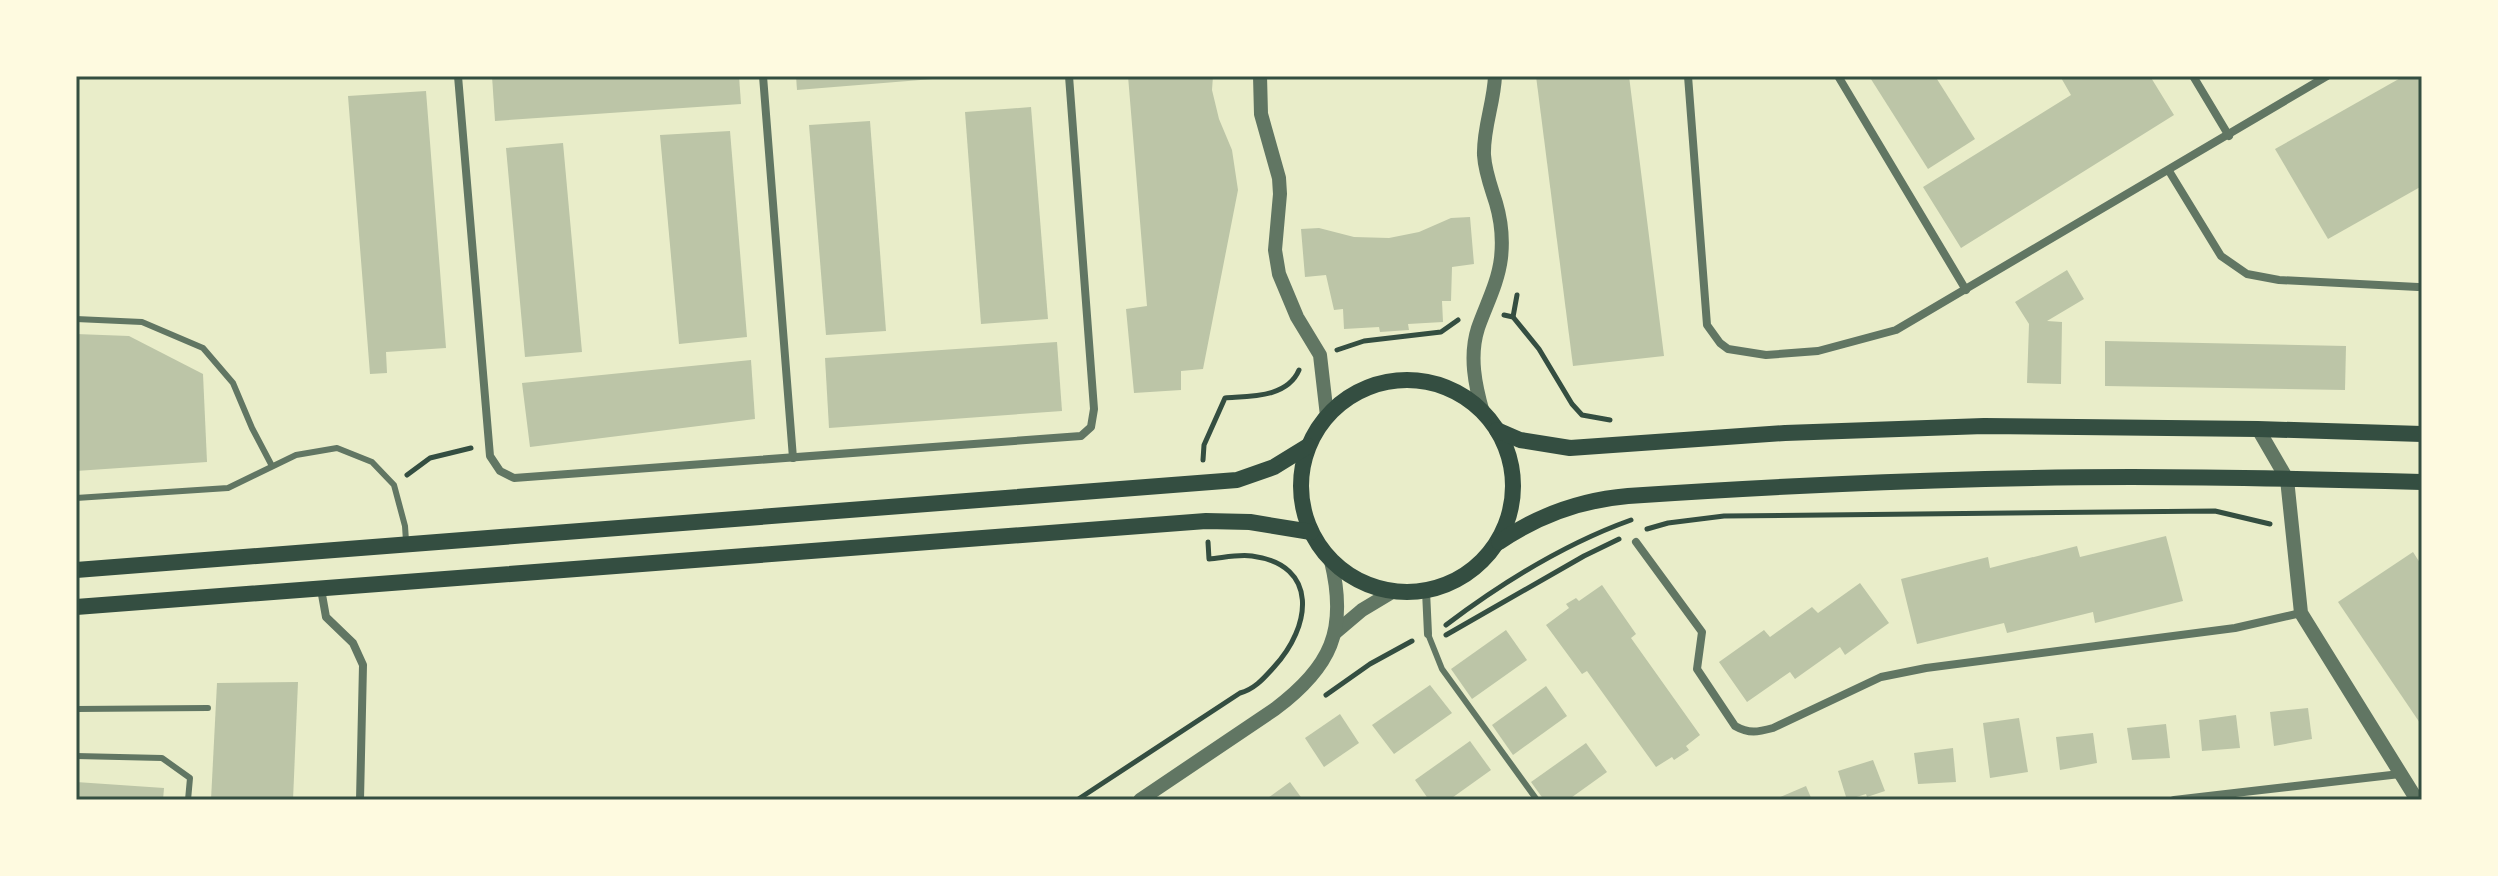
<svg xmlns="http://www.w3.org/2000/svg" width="2498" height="876" font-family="'Work Sans',sans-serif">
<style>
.building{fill:#bcc5a7}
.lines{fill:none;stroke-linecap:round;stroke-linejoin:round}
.path{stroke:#344e41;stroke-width:5}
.service{stroke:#617663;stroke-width:6}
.minor{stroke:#617663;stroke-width:8}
.tertiary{stroke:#617663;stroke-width:14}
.secondary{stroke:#344e41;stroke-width:16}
.neatline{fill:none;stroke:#344e41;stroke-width:3}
</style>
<rect width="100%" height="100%" fill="#e9edc9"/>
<g class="building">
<polygon points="492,76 739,76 741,104 495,121"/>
<polygon points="796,76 945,76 945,78 797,90"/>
<polygon points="1128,76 1213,76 1212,90 1219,119 1232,150 1238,190 1203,369 1181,371 1181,390 1134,393 1126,309 1147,306"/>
<polygon points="1536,76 1629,76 1664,356 1573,366"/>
<polygon points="1869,76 1935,76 1975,139 1928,169"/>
<polygon points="2060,76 2150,76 2174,115 1961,248 1923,187 2071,95"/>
<polygon points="2404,76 2422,76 2422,186 2328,239 2275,149"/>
<polygon points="426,91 446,348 386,352 387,373 370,374 348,96"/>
<polygon points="1031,107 1048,319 981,324 965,112"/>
<polygon points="870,121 886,331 826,335 809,125"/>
<polygon points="730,131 747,337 679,344 660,135"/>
<polygon points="563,143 582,352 525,357 506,148"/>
<polygon points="1470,217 1474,264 1452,267 1451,301 1442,301 1443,322 1408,324 1409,330 1380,332 1379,327 1344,329 1343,309 1334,310 1326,275 1305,277 1301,229 1319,228 1354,237 1389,238 1419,232 1451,218"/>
<polygon points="2067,270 2084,299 2047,321 2062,322 2061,384 2027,383 2029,324 2015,302"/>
<polygon points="76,334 129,336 203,374 207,462 76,471"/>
<polygon points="2105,341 2346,346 2345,390 2105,386"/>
<polygon points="1057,342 1062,411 829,428 825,358"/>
<polygon points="751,360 755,419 530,447 522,383"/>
<polygon points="2166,536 2183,601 2095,623 2093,612 2007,633 2004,623 1917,644 1901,579 1988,557 1990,568 2077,546 2080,557"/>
<polygon points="2413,552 2422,566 2422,726 2338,602"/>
<polygon points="1860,583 1889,623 1845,655 1840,647 1795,679 1790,672 1747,702 1719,662 1764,630 1770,637 1812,607 1818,613"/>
<polygon points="1602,585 1636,634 1631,638 1700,735 1686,746 1689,750 1674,760 1672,757 1656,767 1587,671 1582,674 1546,625 1569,608 1566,604 1576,598 1579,601"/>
<polygon points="1506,630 1527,660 1472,699 1451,669"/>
<polygon points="298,682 293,800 211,800 217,683"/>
<polygon points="1430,685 1452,713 1394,754 1372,725"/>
<polygon points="1546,686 1567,716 1513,755 1492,725"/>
<polygon points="2308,708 2312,739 2274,746 2270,712"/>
<polygon points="1340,714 1359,743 1324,767 1305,738"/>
<polygon points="2236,715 2240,748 2202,751 2199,720"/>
<polygon points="2019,718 2028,772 1990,778 1983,723"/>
<polygon points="2166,724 2170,758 2132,760 2127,728"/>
<polygon points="2093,733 2097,763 2060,770 2056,737"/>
<polygon points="1470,741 1491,770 1449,800 1429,800 1415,780"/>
<polygon points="1586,743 1607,772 1568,800 1544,800 1531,782"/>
<polygon points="1953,748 1956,782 1918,784 1914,753"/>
<polygon points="1873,760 1885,791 1867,797 1866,794 1847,800 1838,771"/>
<polygon points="76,782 164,788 163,800 76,800"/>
<polygon points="1290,782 1303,800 1265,800"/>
<polygon points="1806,786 1812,800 1773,800"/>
</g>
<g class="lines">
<g class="path">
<polyline points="1504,315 1513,317 1539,349 1572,404 1582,415 1610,420"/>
<polyline points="1513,317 1517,295"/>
<polyline points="1337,350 1364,341 1441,332 1458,320"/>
<path d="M1203,460l1,-15 21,-47c25,-2 62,0 74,-28"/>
<polyline points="407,475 430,458 471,448"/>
<polyline points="1647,529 1668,523 1724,516 2215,511 2270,524"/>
<path d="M1446,625c57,-43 118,-81 185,-105"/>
<polyline points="1446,635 1584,556 1619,539"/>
<polyline points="1326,695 1370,664 1412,641"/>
<path d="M1077,800l163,-107c15,-4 24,-15 34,-26 37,-40 46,-102 -22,-111 -14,-2 -30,2 -43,3l-1,-17"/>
</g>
<g class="service">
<polyline points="76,319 142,322 203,348 233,383 252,428 272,466"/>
<polyline points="76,498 228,488 296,455 337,448 372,462 394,485 405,526 406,541"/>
<polyline points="1428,634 1442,669 1537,800"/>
<polyline points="76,709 208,708"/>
<polyline points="76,756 162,758 190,778 188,800"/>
</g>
<g class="minor">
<polyline points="458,76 490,456 500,471 514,478 1081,436 1091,427 1094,409 1069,76"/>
<polyline points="763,76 793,458"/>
<polyline points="1688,76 1707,325 1720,343 1728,349 1766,355 1818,351 1896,330 2327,76"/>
<polyline points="1838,76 1966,290"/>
<polyline points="2193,76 2229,136"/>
<polyline points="2169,171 2221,256 2247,274 2279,280 2418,287"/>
<path d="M1636,542l66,90 -5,37 38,57c14,8 23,6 38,2l108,-51 45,-9 309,-40 66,-15"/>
<polyline points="321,589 326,617 353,643 363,665 360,800"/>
<polyline points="1426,591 1428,634"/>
<polyline points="2174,800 2400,774"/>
</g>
<g class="tertiary">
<polyline points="1260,76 1261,114 1279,178 1280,194 1275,250 1279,274 1297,317 1320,355 1327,416"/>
<path d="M1483,413c-8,-28 -14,-57 -5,-85 8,-23 20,-45 23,-70 2,-18 0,-38 -5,-55 -5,-16 -11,-31 -12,-48 -1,-27 10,-52 11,-79"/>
<polyline points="2258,429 2287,479 2301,613 2417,800"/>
<polyline points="1336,632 1362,610 1392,592"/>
<path d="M1140,800l135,-91c56,-42 73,-79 56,-148"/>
</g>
<g class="secondary">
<circle cx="1407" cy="486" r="106"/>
<polyline points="1497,430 1520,440 1570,448 1785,433 1984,426 2258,429 2422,434"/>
<path d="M1499,542c40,-27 81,-42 129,-46 119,-8 238,-14 357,-17 146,-4 292,-1 437,3"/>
<polyline points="76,570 1237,480 1274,467 1308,446"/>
<polyline points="76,607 1206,521 1250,522 1311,532"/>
</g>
</g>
<rect width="2498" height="876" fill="none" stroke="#fefae0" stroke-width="156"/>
<rect x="78" y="78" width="2342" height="720" class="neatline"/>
</svg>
